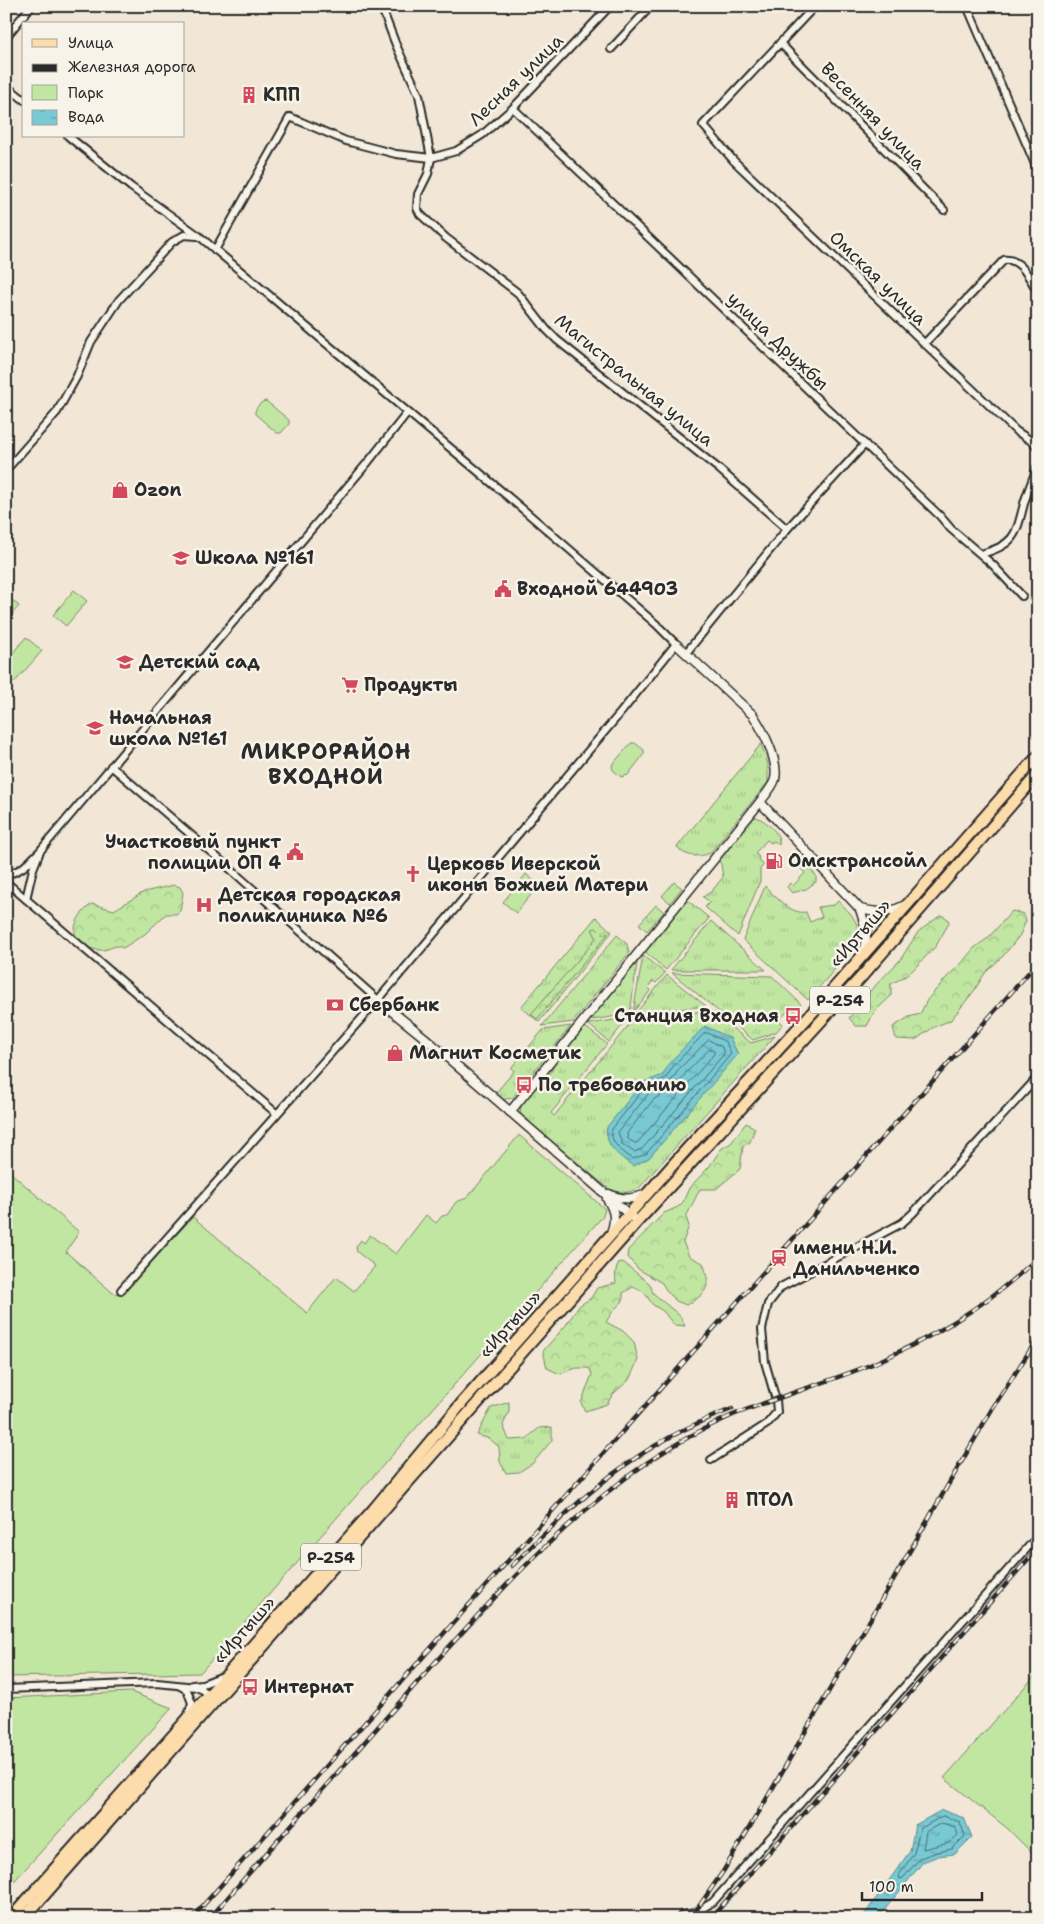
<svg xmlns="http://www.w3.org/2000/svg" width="1044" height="1924" font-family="'Shantell Sans',sans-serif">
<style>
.grass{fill:url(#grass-tufts);stroke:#768866}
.forest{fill:url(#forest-crowns);stroke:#768866}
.green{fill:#c0e6a1;stroke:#768866}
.water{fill:url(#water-ripples);stroke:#598a90}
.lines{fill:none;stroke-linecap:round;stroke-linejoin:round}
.shore{stroke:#4a6a6e;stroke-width:1}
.minor-casing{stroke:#2b2b2b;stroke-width:10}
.tertiary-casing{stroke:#2b2b2b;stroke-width:11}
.primary-casing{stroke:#2b2b2b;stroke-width:14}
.minor{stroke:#f7f3e8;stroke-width:6}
.tertiary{stroke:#f7f3e8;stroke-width:8}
.primary{stroke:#fddcac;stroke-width:10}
.rail-casing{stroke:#2b2b2b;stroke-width:4.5}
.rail{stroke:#f7f3e8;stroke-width:2.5;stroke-dasharray:8;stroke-linecap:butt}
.labels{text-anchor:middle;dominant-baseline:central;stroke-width:5;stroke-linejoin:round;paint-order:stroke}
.shield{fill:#f7f3e8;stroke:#686764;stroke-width:1}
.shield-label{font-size:16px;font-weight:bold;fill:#2b2b2b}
.street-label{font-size:18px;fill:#2b2b2b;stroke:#f7f3e8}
.poi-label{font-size:18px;font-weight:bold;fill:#2b2b2b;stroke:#f7f3e8;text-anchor:start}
.district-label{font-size:22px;font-weight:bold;letter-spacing:1px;fill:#2b2b2b;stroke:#f7f3e8}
</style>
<defs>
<pattern id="grass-tufts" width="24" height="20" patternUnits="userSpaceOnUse" patternTransform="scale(1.25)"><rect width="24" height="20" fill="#c0e6a1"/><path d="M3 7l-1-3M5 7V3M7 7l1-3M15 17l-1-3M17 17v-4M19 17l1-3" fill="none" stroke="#a5c58b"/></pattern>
<pattern id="forest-crowns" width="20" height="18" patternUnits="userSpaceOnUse" patternTransform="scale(1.25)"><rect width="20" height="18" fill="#c0e6a1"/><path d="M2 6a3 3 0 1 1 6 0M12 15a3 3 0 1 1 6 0" fill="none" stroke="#a5c58b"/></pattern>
<pattern id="water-ripples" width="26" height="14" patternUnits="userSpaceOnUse" patternTransform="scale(1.25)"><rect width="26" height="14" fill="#78c9d3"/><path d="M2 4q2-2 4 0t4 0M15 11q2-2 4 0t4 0" fill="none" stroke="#63a3ab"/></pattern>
</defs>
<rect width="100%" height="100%" fill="#f2e7d6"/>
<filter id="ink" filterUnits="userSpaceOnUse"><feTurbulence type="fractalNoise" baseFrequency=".02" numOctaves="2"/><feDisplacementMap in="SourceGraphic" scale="10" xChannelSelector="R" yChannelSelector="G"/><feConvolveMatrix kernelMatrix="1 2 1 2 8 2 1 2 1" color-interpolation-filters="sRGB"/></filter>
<g filter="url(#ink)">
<g class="grass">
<path d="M761,744l7,20v18l-58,71c-11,5 -25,4 -33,-6z"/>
<path d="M756,817c10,3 26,18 23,28l-5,-4 -3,2 -4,-3 -12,13 4,4 -1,3 6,5 -4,4v12l-22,55 -33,-29 5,-5 -7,-5 9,-6 11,-14 -2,-13 -4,-5 33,-40z"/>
<polygon points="804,867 809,869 816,875 816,882 806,889 792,893 787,887 790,883 793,886 805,873 800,868"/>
<polygon points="674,882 682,888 670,903 662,896"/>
<path d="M765,886c10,10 26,29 41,26l4,10 12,-5 -4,-10 16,-2 4,-4c15,14 24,23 18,44l-48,55 -65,-60z"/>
<polygon points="686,899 709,918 666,970 643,950"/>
<polygon points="656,905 664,912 647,931 639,924"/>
<polygon points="596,917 612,932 539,1022 521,1007"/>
<polygon points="884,918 872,932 867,919 876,920"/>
<polygon points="711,921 766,970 671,970"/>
<polygon points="617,935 627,944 629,953 573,1022 542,1026"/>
<polygon points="638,956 630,1014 586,1021"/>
<polygon points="643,956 665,973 656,983 653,981 648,987 651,990 633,1012"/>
<polygon points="672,973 772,976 801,1004 795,1011 791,1008 779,1020 783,1024 776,1032 753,1040"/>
<polygon points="667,975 706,1006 635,1014"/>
<path d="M710,1010l41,33 24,-7 -136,152c-11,6 -19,5 -30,1l-89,-74 1,-10 3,-6 5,-6 15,-11 8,-12 4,-10 26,-33 2,-1 23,18 -56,69 3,3 78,-95z"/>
<polygon points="628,1018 609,1042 588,1024"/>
<polygon points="571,1026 526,1081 522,1084 518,1082 516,1085 520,1088 513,1098 499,1100 495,1094 514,1071 511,1068 543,1030"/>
<polygon points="509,1402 509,1412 503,1425 509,1440 526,1439 539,1428 552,1427 552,1440 533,1463 519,1472 506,1473 500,1462 499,1447 490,1439 477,1435 491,1408"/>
</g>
<g class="forest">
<polygon points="1038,40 1038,140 1031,123 1034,44"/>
<path d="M174,885l6,2 3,6 -3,18 -4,3h-10l-21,20 -22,14 -5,-2c-8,1 -12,5 -19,4 -33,-3 -29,-31 -7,-46l22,6 30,-18z"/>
<polygon points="1012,911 1024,914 1026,921 1020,935 1004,955 985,973 974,991 951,1020 934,1027 915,1040 896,1039 893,1027 909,1017 920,1014 927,1000 947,977 961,964 974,948 988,938"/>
<polygon points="941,915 948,919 949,923 936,946 909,974 891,984 891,996 875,1011 867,1026 856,1026 849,1018 870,991 900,960 918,932"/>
<polygon points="596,928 602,934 608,934 537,1019 531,1014 591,945 596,937 592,929"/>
<path d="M746,1123l9,5 -5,14 -7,4 -3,23 -24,20h-16l-14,28 3,9 -6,16 6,14 14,7c9,24 4,31 -17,42l-10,-4 -10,-11 -4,-7 -24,-14 -11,-13 1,-6 36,-37 14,-6 5,-5 6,-14 20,-21 12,-18 10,-6z"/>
<path d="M623,1262l27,22 3,9 27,23 5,10 -11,-1 -11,-14 -10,-6 -9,-13 -11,-5 -10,6v8l-10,10 -7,11 17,9 11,11 4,18 -9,20 -16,14 -6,10 -22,7 -4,-8 11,-29 -3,-6h-13l-16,6 -13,-6 -4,-17 23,-26 13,-19 12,-8 6,-10 19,-5c-1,-8 -1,-13 3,-20z"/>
</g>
<g class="green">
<path d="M266,401l23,19v4l-8,9h-4l-22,-19c-1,-5 6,-13 11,-13z"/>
<polygon points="74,590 87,601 66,626 53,615"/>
<polygon points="6,595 19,606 6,621"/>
<polygon points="26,637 42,651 14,683 6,676 6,661"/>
<polygon points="631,743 635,743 644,750 644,754 628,775 621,777 613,770 612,765"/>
<polygon points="526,874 539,885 516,913 503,902"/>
<polygon points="519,1135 605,1209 603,1216 200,1673 6,1677 6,1179 11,1173 79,1232 66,1252 113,1293 120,1294 129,1285 193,1217 307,1313 336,1277 354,1291 375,1266 357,1252 356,1247 361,1240 364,1243 370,1235 396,1254 426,1215 436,1223 442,1216 447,1215 456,1202 467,1198"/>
<polygon points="1038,1672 1038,1859 1008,1829 944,1778"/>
<polygon points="131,1692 172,1708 6,1890 6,1698"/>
</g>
<g class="water">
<path d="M705,1026l25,12 8,16 -89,104 -16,8c-14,-10 -29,-20 -26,-39l35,-44 21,-8 7,-13z"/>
<polygon points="942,1810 964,1818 972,1837 955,1854 938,1856 923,1862 878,1918 862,1918 910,1851 915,1825"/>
</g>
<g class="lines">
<g class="shore">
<path d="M705,1033h3l18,9 5,12 -85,100 -13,5c-10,-7 -24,-16 -21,-30l33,-42 21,-9 8,-13z"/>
<polygon points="709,1040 722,1047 724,1054 642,1149 634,1152 622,1144 618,1132 649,1093 670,1083 679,1069"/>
<polygon points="710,1049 714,1051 714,1054 637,1143 635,1143 628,1139 627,1133 654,1099 675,1089 685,1074"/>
<polygon points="943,1816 960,1822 965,1836 952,1849 937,1852 920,1858 903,1878 900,1879 899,1875 914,1853 920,1829"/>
<polygon points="942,1823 955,1827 958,1835 949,1843 923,1849 926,1832"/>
</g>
<g class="minor-casing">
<g id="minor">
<polyline points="381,6 396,45 419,95 431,158 428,174 418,194 417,208 420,214 446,238 518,293 546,329 557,340 719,469 787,529"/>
<polyline points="815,6 703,125 734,161 1016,431 1033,442 1038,448"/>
<polyline points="967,6 1038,171"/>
<polyline points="6,37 31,6"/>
<polyline points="780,43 944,210"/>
<polyline points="611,49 651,6"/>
<polyline points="13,91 24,100"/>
<polyline points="513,108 940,516 951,529 993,565 1022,596"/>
<polyline points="68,136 131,187 199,236 525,511 656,624 676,644 622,711 378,1000 121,1290"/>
<polyline points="215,250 290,117 346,141 396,154 431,158 456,151 482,135 513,108 610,6"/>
<path d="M924,344l80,-84c18,-2 25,19 34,32"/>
<polyline points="6,470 57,412 77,376 91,342 119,300 172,242 184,235 197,236"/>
<path d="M981,554c37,-10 35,-22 44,-54 4,-11 8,-23 13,-34"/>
<polyline points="686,653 787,529 865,444"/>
<polyline points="111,766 219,859 378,1000"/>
<path d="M6,874c16,-2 24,-13 34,-23l329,-390 38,-48"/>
<polyline points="6,882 276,1113"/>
<polyline points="26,899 33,869 39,854"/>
<polyline points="711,1460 767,1424 777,1412 776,1400 765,1362 762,1329 768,1304 781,1287 902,1223 913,1213 1038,1077"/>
<polyline points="192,1685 203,1684 223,1676"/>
<polyline points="180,1686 187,1690 192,1703 188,1715"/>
<polyline points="6,1689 157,1683 196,1687 203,1690 212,1697"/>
<polyline points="679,1918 682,1915 695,1913 713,1902 1038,1536"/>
</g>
</g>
<g class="tertiary-casing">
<g id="tertiary">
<path d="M760,802l100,107c6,19 9,26 2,46"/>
<path d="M860,909c17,4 29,5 45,-4"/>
<polyline points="378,1000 425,1038 633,1218"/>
<path d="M510,1112l250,-310c5,-7 13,-15 15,-23 4,-18 -12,-49 -22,-64l-77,-71"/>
<path d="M609,1194c12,6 24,6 37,0"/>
<path d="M607,1199c8,12 9,21 4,34"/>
</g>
</g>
<g class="primary-casing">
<g id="primary">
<polyline points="11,1918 373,1510 462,1403 686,1150 821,1003 1038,756"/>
<polyline points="24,1918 637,1222 863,975 1038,774"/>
</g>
</g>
<use href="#minor" class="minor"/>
<use href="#tertiary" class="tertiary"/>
<use href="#primary" class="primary"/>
<g class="rail-casing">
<g id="rail">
<path d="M512,1566c68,-69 127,-123 220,-157"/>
<polyline points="192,1918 1038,962"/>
<path d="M210,1918c65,-75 131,-149 197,-224 74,-83 148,-168 241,-232 27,-18 55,-34 85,-47 45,-18 92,-32 137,-50 61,-26 121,-62 168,-108"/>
<polyline points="691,1918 724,1870 760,1810 992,1409 1038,1338"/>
<polyline points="711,1918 1038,1548"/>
</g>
</g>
<use href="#rail" class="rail"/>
</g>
</g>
<defs>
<g id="building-bare" transform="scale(1.35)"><path d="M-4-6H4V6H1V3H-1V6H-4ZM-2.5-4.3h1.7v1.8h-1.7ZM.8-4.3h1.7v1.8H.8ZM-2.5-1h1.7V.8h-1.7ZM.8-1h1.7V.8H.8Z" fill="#d1495b" stroke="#f7f3e8" stroke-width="2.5" paint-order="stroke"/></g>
<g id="shop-bare" transform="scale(1.35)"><path d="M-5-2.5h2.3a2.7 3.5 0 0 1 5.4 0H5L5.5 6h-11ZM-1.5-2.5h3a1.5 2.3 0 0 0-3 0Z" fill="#d1495b" stroke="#f7f3e8" stroke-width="2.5" paint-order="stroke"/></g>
<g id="school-bare" transform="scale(1.35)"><path d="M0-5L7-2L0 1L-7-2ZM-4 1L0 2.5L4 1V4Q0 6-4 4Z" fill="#d1495b" stroke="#f7f3e8" stroke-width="2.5" paint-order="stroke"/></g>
<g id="civic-bare" transform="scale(1.35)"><path d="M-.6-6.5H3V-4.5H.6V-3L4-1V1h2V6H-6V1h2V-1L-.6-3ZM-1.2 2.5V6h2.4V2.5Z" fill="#d1495b" stroke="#f7f3e8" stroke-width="2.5" paint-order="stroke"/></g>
<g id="supermarket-bare" transform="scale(1.35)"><path d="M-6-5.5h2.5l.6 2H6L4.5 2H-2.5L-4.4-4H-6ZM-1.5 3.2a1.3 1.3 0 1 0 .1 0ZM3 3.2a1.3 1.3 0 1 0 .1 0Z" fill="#d1495b" stroke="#f7f3e8" stroke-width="2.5" paint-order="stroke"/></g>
<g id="fuel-bare" transform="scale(1.35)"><path d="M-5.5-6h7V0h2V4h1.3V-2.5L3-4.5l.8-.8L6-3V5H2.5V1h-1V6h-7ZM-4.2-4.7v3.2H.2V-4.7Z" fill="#d1495b" stroke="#f7f3e8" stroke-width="2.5" paint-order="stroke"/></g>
<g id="church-bare" transform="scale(1.35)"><path d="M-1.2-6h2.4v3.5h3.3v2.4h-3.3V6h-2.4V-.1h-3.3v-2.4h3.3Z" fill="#d1495b" stroke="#f7f3e8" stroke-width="2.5" paint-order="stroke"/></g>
<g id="hospital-bare" transform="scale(1.35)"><path d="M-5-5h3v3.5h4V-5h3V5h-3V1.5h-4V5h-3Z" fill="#d1495b" stroke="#f7f3e8" stroke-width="2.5" paint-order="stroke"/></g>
<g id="bank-bare" transform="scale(1.35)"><path d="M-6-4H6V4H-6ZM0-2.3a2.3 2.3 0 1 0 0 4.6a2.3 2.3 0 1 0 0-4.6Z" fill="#d1495b" stroke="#f7f3e8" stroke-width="2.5" paint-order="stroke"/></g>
<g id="bus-bare" transform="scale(1.35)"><path d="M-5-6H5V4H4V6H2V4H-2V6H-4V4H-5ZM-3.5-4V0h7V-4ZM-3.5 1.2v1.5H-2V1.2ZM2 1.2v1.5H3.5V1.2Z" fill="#d1495b" stroke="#f7f3e8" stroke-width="2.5" paint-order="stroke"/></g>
<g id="station-bare" transform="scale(1.35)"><path d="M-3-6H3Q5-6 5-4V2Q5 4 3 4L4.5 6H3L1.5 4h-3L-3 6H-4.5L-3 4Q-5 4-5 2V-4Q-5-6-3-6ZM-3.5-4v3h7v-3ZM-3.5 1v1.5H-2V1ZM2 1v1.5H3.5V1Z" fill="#d1495b" stroke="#f7f3e8" stroke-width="2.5" paint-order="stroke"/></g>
</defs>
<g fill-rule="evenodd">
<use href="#building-bare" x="249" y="95"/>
<use href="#shop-bare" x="120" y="490"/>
<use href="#school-bare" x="181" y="558"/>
<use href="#civic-bare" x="503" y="589"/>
<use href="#school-bare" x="125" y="662"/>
<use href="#supermarket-bare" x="350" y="685"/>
<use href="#school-bare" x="95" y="728"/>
<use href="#civic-bare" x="295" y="852"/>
<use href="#fuel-bare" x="774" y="861"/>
<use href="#church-bare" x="413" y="874"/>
<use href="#hospital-bare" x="204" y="905"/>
<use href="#bank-bare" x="335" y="1005"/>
<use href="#bus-bare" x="793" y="1016"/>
<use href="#shop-bare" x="395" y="1053"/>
<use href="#bus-bare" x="524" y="1085"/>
<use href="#station-bare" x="779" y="1258"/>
<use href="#building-bare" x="732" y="1500"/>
<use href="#bus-bare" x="250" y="1687"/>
</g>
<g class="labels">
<g class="shield">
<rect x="810" y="986.5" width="60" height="27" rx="4"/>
<rect x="301" y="1543.5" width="60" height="27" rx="4"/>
</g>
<g class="shield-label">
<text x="840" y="1000">Р-254</text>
<text x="331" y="1557">Р-254</text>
</g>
<g class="street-label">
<text transform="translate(516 80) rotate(-44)">Лесная улица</text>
<text transform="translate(873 116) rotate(46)">Весенняя улица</text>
<text transform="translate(878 278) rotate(44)">Омская улица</text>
<text transform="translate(778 341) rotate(44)">улица Дружбы</text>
<text transform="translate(634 380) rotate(39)">Магистральная улица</text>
<text transform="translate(860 933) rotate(-49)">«Иртыш»</text>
<text transform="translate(510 1324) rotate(-48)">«Иртыш»</text>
<text transform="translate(244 1630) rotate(-48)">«Иртыш»</text>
</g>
<g class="poi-label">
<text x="263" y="95">КПП</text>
<text x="134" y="490">Ozon</text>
<text x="195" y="558">Школа №161</text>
<text x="517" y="589">Входной 644903</text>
<text x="139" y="662">Детский сад</text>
<text x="364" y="685">Продукты</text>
<text x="109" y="718">Начальная<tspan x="109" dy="21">школа №161</tspan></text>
<text x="281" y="842" text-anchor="end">Участковый пункт<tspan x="281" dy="21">полиции ОП 4</tspan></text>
<text x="788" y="861">Омсктрансойл</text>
<text x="427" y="864">Церковь Иверской<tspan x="427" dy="21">иконы Божией Матери</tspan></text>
<text x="218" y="895">Детская городская<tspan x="218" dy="21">поликлиника №6</tspan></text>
<text x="349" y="1005">Сбербанк</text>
<text x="779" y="1016" text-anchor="end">Станция Входная</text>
<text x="409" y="1053">Магнит Косметик</text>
<text x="538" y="1085">По требованию</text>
<text x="793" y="1248">имени Н.И.<tspan x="793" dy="21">Данильченко</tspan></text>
<text x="746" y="1500">ПТОЛ</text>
<text x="264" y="1687">Интернат</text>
</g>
<g class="district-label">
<text x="326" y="751">МИКРОРАЙОН<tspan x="326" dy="25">ВХОДНОЙ</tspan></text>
</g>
</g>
<rect width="1044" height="1924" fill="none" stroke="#f7f3e8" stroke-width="25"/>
<rect x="12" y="12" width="1019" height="1899" fill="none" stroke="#2b2b2b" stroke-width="2" filter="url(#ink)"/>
<rect x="22" y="22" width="162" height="115" fill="#f7f3e8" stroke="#a5a39c"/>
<rect x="32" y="39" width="25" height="8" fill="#fddcac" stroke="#a5a39c"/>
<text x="68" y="48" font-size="15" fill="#2b2b2b">Улица</text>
<rect x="32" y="64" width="25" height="8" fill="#2b2b2b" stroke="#a5a39c"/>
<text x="68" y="72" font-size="15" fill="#2b2b2b">Железная дорога</text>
<rect x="32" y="85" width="25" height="15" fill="#c0e6a1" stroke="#a5a39c"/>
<text x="68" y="98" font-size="15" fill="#2b2b2b">Парк</text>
<rect x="32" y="110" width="25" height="15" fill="url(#water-ripples)" stroke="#a5a39c"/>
<text x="68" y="122" font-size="15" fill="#2b2b2b">Вода</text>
<path d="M862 1892v8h120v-8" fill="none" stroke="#2b2b2b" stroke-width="2.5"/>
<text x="869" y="1892" font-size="15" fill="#2b2b2b" stroke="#f7f3e8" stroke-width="4" paint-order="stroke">100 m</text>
</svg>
